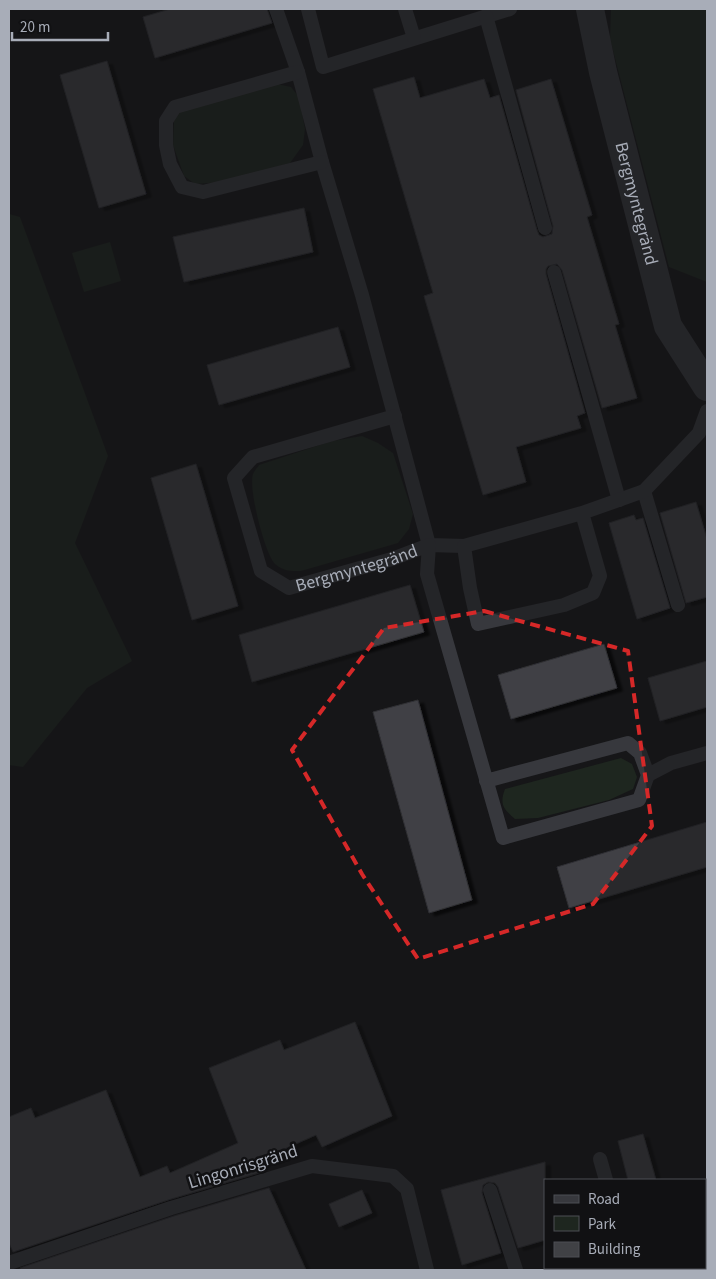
<svg xmlns="http://www.w3.org/2000/svg" width="716" height="1279" font-family="'Source Sans 3',sans-serif">
<style>
.green{fill:#1e261f}
.building{fill:#404145;stroke:#303034;filter:url(#shadow)}
.lines{fill:none;stroke-linecap:round;stroke-linejoin:round}
.service{stroke:#37383d;stroke-width:14}
.minor{stroke:#37383d;stroke-width:28}
.marked{fill:none;stroke:#d62828;stroke-width:4;stroke-dasharray:10 6;stroke-linejoin:round}
.labels{text-anchor:middle;dominant-baseline:central;stroke-width:5;stroke-linejoin:round;paint-order:stroke}
.street-label{font-size:18px;fill:#a8adb8;stroke:#111113}
</style>
<defs>
<filter id="shadow"><feDropShadow dx="5.5" dy="3" stdDeviation="1" flood-color="#0009"/></filter>
</defs>
<rect width="100%" height="100%" fill="#161618"/>
<g class="green">
<polygon points="611,9 707,9 707,282 669,267 610,39"/>
<polygon points="277,84 291,87 299,97 305,129 303,145 290,163 224,182 195,184 184,176 173,145 174,120 178,111"/>
<polygon points="9,214 20,217 108,456 75,543 132,661 87,688 23,767 9,765"/>
<polygon points="110,242 121,281 84,292 72,253"/>
<path d="M362,436l16,7 15,10 20,61 -4,15 -11,14 -97,28c-11,0 -18,0 -26,-7 -10,-10 -27,-76 -22,-90 1,-3 5,-7 6,-9l73,-24z"/>
<path d="M621,758l11,6 5,13 -4,12 -24,11 -71,18 -23,1c-11,-10 -16,-14 -10,-30z"/>
</g>
<g class="building">
<polygon points="170,9 267,9 272,23 155,58 143,17"/>
<polygon points="107,61 146,194 99,208 60,75"/>
<polygon points="414,77 420,98 484,79 490,98 499,95 537,230 539,235 543,237 552,234 553,226 516,90 551,79 592,215 587,217 619,324 615,325 637,398 602,408 562,270 557,264 548,266 546,269 546,274 585,413 577,416 581,428 516,447 526,482 483,495 424,296 433,293 373,89"/>
<polygon points="304,208 313,252 184,282 173,237"/>
<polygon points="338,327 350,367 219,405 207,365"/>
<polygon points="196,464 238,606 192,620 151,478"/>
<polygon points="696,502 707,539 707,597 686,603 660,513"/>
<polygon points="634,515 636,520 643,518 670,608 637,619 609,523"/>
<polygon points="410,585 424,632 252,682 239,635"/>
<polygon points="604,644 617,688 511,719 498,675"/>
<polygon points="707,661 707,707 660,721 648,678"/>
<polygon points="418,700 472,900 429,913 373,712"/>
<polygon points="707,822 707,867 569,908 557,867"/>
<polygon points="355,1022 392,1116 322,1147 316,1135 257,1161 262,1172 168,1200 13,1252 9,1243 9,1117 31,1108 35,1118 106,1090 140,1177 167,1166 170,1173 238,1143 209,1068 280,1040 284,1050"/>
<polygon points="643,1134 656,1180 628,1180 618,1141"/>
<polygon points="545,1162 545,1240 518,1248 498,1187 495,1183 488,1182 483,1185 482,1193 501,1253 462,1265 441,1190"/>
<polygon points="269,1188 306,1270 21,1270 20,1268 174,1216"/>
<polygon points="362,1190 372,1213 339,1227 329,1204"/>
</g>
<g class="lines">
<g class="service">
<polyline points="276,9 298,72 322,162 362,295 429,545 464,546"/>
<polyline points="308,9 323,67 510,9"/>
<polyline points="405,9 414,38"/>
<polyline points="486,16 545,228"/>
<polyline points="298,72 175,107 166,121 166,145 170,164 182,187 203,192 322,162"/>
<polyline points="554,272 619,500"/>
<path id="s1" d="M395,416l-142,41 -19,21 27,93 28,17 103,-29 37,-14 -2,29 76,264 136,-38 9,-25 -8,-22 -12,-10 -142,38"/>
<polyline points="644,491 678,605"/>
<polyline points="582,513 600,576 593,593 564,605 478,624 470,588 464,546 582,513 644,491 699,433 707,411"/>
<polyline points="648,775 671,763 707,753"/>
<polyline points="600,1159 606,1180"/>
<polyline points="490,1190 516,1270"/>
<polyline points="9,1263 171,1208 312,1166 393,1176 407,1189 427,1270"/>
<polyline points="632,1268 632,1270"/>
</g>
<path class="minor" id="s2" d="M590,9l13,63 65,254 39,61"/>
</g>
<path d="M0 0H716V1279H0ZM484,611l144,40 24,175 -59,78 -175,55 -56,-85 -70,-124 92,-122z" fill="#161618" fill-opacity=".55" fill-rule="evenodd"/>
<path class="marked" d="M484,611l144,40 24,175 -59,78 -175,55 -56,-85 -70,-124 92,-122z"/>
<g class="labels">
<g class="street-label">
<text stroke="none"><textPath href="#s2" startOffset="200">Bergmyntegränd</textPath></text>
<text stroke="none"><textPath href="#s1" startOffset="376">Bergmyntegränd</textPath></text>
<text transform="translate(243 1167) rotate(-17)">Lingonrisgränd</text>
</g>
</g>
<rect width="716" height="1279" fill="none" stroke="#a8adb8" stroke-width="20"/>
<rect x="544" y="1179" width="162" height="90" fill="#111113" stroke="#4d4f55"/>
<rect x="554" y="1195" width="25" height="8" fill="#37383d" stroke="#4d4f55"/>
<text x="588" y="1204" font-size="15" fill="#a8adb8">Road</text>
<rect x="554" y="1216" width="25" height="15" fill="#1e261f" stroke="#4d4f55"/>
<text x="588" y="1229" font-size="15" fill="#a8adb8">Park</text>
<rect x="554" y="1242" width="25" height="15" fill="#404145" stroke="#4d4f55"/>
<text x="588" y="1254" font-size="15" fill="#a8adb8">Building</text>
<path d="M12 32v8h96v-8" fill="none" stroke="#a8adb8" stroke-width="2.5"/>
<text x="20" y="32" font-size="15" fill="#a8adb8" stroke="#111113" stroke-width="4" paint-order="stroke">20 m</text>
</svg>
